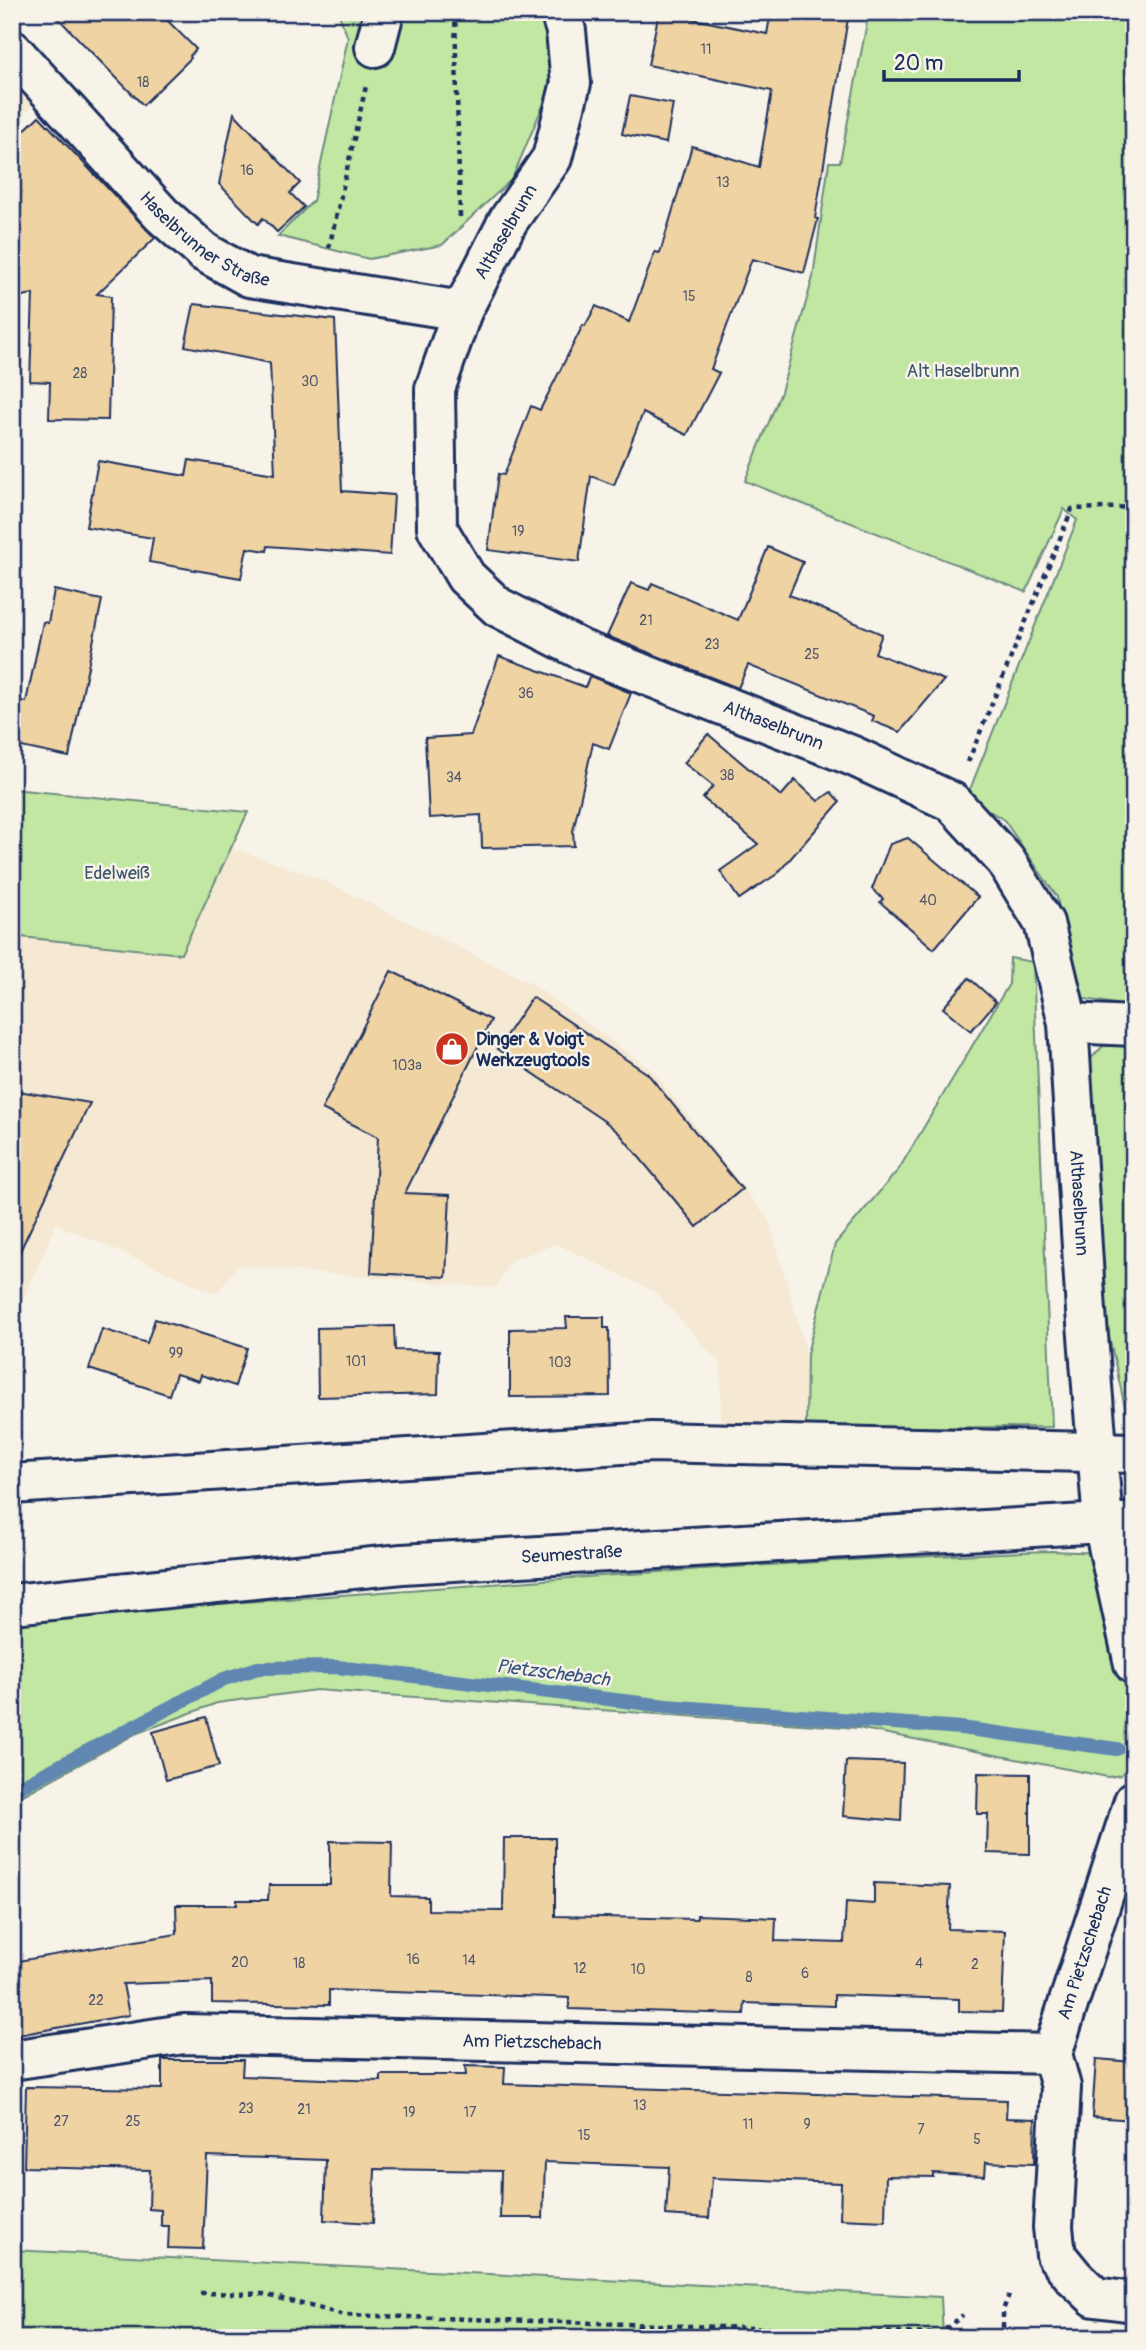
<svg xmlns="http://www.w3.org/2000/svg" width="1146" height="2350" font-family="Pangolin,sans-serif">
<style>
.built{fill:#f5e9d3}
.green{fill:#c1e7a2;stroke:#6e8b80;stroke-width:2}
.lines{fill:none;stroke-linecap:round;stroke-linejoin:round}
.stream{stroke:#6086b2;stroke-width:14}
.building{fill:#f0d3a3;stroke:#1b2f5e;stroke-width:2}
.minor-casing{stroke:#1b2f5e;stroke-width:44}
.path{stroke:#1b2f5e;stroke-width:4.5;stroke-dasharray:5 5;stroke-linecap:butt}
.minor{stroke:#f7f3e8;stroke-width:38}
.labels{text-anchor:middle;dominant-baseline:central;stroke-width:5;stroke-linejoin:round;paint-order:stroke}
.number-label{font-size:14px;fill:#50586f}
.street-label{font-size:18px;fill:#1b2f5e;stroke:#f7f3e8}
.park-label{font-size:18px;fill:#3c546c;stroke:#f7f3e8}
.poi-label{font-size:18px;font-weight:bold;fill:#1b2f5e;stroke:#f7f3e8;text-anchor:start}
.water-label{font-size:19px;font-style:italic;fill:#385381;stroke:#f7f3e8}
</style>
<rect width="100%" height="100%" fill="#f7f3e8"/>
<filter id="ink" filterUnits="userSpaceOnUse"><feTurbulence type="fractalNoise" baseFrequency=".0143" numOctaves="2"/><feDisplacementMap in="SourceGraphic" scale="14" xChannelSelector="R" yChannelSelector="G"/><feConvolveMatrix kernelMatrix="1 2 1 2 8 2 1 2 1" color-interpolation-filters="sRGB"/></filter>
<g filter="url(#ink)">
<g class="built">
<polygon points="12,78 34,104 12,127"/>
<polygon points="231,848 319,878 531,983 654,1072 769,1221 807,1354 806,1428 720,1427 721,1365 655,1292 557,1244 511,1260 496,1288 237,1266 217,1294 56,1224 12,1326 12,936 181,954"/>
</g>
<g class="green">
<polygon points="338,12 547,12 554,47 547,96 512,179 442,245 369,259 278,236 313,201 348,38"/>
<polygon points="869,12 1134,12 1134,1007 1073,997 1057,897 1004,820 967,797 1077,520 1064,509 1026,592 745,481 781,392 813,277 829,162 840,162"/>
<polygon points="12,789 248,812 181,954 12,936"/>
<polygon points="1010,958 1033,962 1052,1427 806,1428 807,1354 835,1244 899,1169 1009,984"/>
<polygon points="1134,1044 1134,1438 1132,1438 1092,1261 1078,1072 1103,1046"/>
<path d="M1051,1551l52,2 27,158 1,49 -10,15 -13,2 -250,-49 -542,-38 -99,13 -82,31 -123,67v-179c146,-15 292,-24 437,-35 201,-15 401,-29 602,-36z"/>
<polygon points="12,2250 941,2297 943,2336 961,2338 12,2338"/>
</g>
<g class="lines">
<polyline class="stream" points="12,1791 224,1679 258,1668 337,1667 666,1706 961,1728 1117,1749"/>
</g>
<g class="building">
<polygon points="52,12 159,12 196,49 190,56 191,58 143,105"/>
<polygon points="659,12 767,34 771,12 849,12 815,218 818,219 804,273 752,259 711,369 719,373 687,435 643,413 614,485 591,476 579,562 488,550 498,474 504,475 531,406 540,410 583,325 585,326 596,306 629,322 655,252 660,253 692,146 759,167 772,91 648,65"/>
<polygon points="630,96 673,104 666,143 622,134"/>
<polygon points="234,113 300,183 290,193 304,207 277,232 263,218 258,224 219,184"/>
<polygon points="39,116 155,238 97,294 111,296 108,420 49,419 50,382 30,381 33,294 12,298 12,142"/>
<polygon points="194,304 335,320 342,491 394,495 390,555 268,546 267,551 247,548 241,578 149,562 153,538 86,527 98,461 186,476 189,460 275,474 270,363 185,346"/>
<polygon points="768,547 803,562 789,595 882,634 875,653 944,680 900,732 872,721 874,716 748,665 738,688 607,636 631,583 649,590 652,583 738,620"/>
<polygon points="54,590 102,600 69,757 12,745 12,699 26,702 43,622 48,623"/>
<polygon points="499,656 585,687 590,676 631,693 609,749 593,743 573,831 574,846 482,848 481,815 429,818 425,738 471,735"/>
<polygon points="708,734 781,796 795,780 818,801 831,792 840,802 777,874 739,899 720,871 758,844 703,798 713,786 684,763"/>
<polygon points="908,838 978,897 934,949 880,902 883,899 872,889 890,844"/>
<polygon points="391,971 491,1020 405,1193 450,1195 446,1277 371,1273 378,1137 322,1109"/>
<polygon points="969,978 996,1002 971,1031 943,1008"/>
<polygon points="532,997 648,1074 742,1189 697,1227 620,1134 607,1123 497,1049"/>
<polygon points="12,1090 90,1103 12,1268"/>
<polygon points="566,1317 604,1317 604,1328 609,1328 610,1396 510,1397 510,1329 567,1328"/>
<polygon points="155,1319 247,1348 235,1386 201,1375 199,1381 176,1374 169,1395 89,1369 102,1329 147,1343"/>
<polygon points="394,1326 395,1350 439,1351 438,1394 318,1397 317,1328"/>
<polygon points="206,1717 219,1766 166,1780 153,1732"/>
<polygon points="846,1761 903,1763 901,1821 843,1816"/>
<polygon points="978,1773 1030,1774 1030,1854 987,1853 988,1814 977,1814"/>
<polygon points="504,1838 555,1838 555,1916 697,1919 697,1915 776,1918 775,1941 844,1943 846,1902 874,1904 874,1883 950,1886 948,1929 1005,1931 1002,2012 959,2011 959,1999 834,1995 834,2006 745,2003 744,2014 569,2009 569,1998 550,1997 329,1990 329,2005 212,2003 212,1981 123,1984 129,2015 12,2036 12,1962 177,1934 176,1905 237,1905 237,1900 268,1900 269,1885 330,1885 330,1841 392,1842 391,1896 428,1897 428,1910 503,1911"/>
<polygon points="1096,2059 1134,2062 1134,2120 1092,2117"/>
<polygon points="162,2060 243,2060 242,2076 381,2081 381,2075 466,2075 465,2066 505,2067 504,2084 1007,2100 1006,2118 1035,2119 1034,2164 986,2162 985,2176 933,2173 933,2177 886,2176 885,2221 840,2219 841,2183 712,2178 709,2218 666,2215 669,2167 545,2162 543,2218 500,2218 501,2171 375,2169 373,2223 324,2220 326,2160 207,2156 203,2249 168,2248 169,2226 161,2226 161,2210 149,2209 150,2170 24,2167 26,2087 162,2089"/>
</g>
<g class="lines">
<g class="minor-casing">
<g id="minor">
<path id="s1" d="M560,12l6,19 5,52 -19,75 -44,63 -46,90 -27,78 2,139 29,49 32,30 84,43 271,106 99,46 54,59 38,62 24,100 18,288 17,212 31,141"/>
<polyline points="375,47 384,12"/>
<path id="s2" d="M12,50l150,165 42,37 45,25 213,34"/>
<polyline points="1068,1023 1134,1026"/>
<polyline points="12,1484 652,1442 1134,1453"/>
<path id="s3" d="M12,1604l390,-40 701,-41h31"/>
<polyline points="1134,1801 1052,2054 1061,2087 1053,2227 1056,2255 1074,2277 1095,2297 1134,2302"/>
<path id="s4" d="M12,2060l172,-26 868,20"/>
</g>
</g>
<g class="path">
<polyline points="455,12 460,218"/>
<polyline points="329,248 366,86"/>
<polyline points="968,762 1072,509 1134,507"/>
<polyline points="200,2293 263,2294 345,2315 939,2334 963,2315"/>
<polyline points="638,2338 639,2324"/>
<polyline points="1003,2338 1003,2310 1009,2295"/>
</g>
<use href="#minor" class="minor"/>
</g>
</g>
<defs>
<g id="shop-disc" transform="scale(1.75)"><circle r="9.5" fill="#c8321e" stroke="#f7f3e8"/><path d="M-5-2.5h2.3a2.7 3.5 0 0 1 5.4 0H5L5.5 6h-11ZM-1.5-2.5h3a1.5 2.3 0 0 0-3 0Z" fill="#fff"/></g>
</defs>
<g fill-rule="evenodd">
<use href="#shop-disc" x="452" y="1049"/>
</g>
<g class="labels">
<g class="number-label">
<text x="706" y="49">11</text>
<text x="143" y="82">18</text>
<text x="247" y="170">16</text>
<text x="723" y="182">13</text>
<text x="689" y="296">15</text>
<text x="80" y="373">28</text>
<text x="310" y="381">30</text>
<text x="518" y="531">19</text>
<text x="646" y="620">21</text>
<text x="712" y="644">23</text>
<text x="812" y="654">25</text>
<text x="526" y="693">36</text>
<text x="727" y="775">38</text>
<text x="454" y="777">34</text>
<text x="928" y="900">40</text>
<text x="407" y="1065">103a</text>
<text x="176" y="1353">99</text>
<text x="356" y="1361">101</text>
<text x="560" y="1362">103</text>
<text x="413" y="1959">16</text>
<text x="469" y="1960">14</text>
<text x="240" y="1962">20</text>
<text x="299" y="1963">18</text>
<text x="919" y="1963">4</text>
<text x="975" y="1964">2</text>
<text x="580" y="1968">12</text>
<text x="638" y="1969">10</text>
<text x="805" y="1973">6</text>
<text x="749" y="1977">8</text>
<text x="96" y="2000">22</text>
<text x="640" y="2105">13</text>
<text x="246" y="2108">23</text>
<text x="304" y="2109">21</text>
<text x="409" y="2112">19</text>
<text x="470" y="2112">17</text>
<text x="61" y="2121">27</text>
<text x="133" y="2121">25</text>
<text x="748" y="2124">11</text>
<text x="807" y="2124">9</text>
<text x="921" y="2129">7</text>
<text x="584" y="2135">15</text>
<text x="977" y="2139">5</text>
</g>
<g class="street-label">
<text transform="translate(506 232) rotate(-60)">Althaselbrunn</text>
<text stroke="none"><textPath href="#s2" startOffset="273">Haselbrunner Straße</textPath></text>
<text stroke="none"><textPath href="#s1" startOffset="950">Althaselbrunn</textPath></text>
<text stroke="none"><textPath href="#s1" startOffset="1580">Althaselbrunn</textPath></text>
<text stroke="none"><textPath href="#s3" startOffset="562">Seumestraße</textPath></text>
<text transform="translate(1085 1953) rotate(-72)">Am Pietzschebach</text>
<text stroke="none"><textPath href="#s4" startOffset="522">Am Pietzschebach</textPath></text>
</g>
<g class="park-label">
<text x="963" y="371">Alt Haselbrunn</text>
<text x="117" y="873">Edelweiß</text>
</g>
<g class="poi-label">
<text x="476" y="1039">Dinger &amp; Voigt<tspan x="476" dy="21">Werkzeugtools</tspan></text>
</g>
<g class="water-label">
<text transform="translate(553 1673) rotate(7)">Pietzschebach</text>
</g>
</g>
<rect width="1146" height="2350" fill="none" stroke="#f7f3e8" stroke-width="42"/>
<rect x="21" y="21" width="1104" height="2308" fill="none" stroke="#1b2f5e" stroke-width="2.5" filter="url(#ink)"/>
<path d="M884 70v10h135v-10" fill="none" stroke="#1b2f5e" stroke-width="3.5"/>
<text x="894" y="70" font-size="21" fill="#1b2f5e" stroke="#f7f3e8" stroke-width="5" paint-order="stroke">20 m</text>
</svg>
